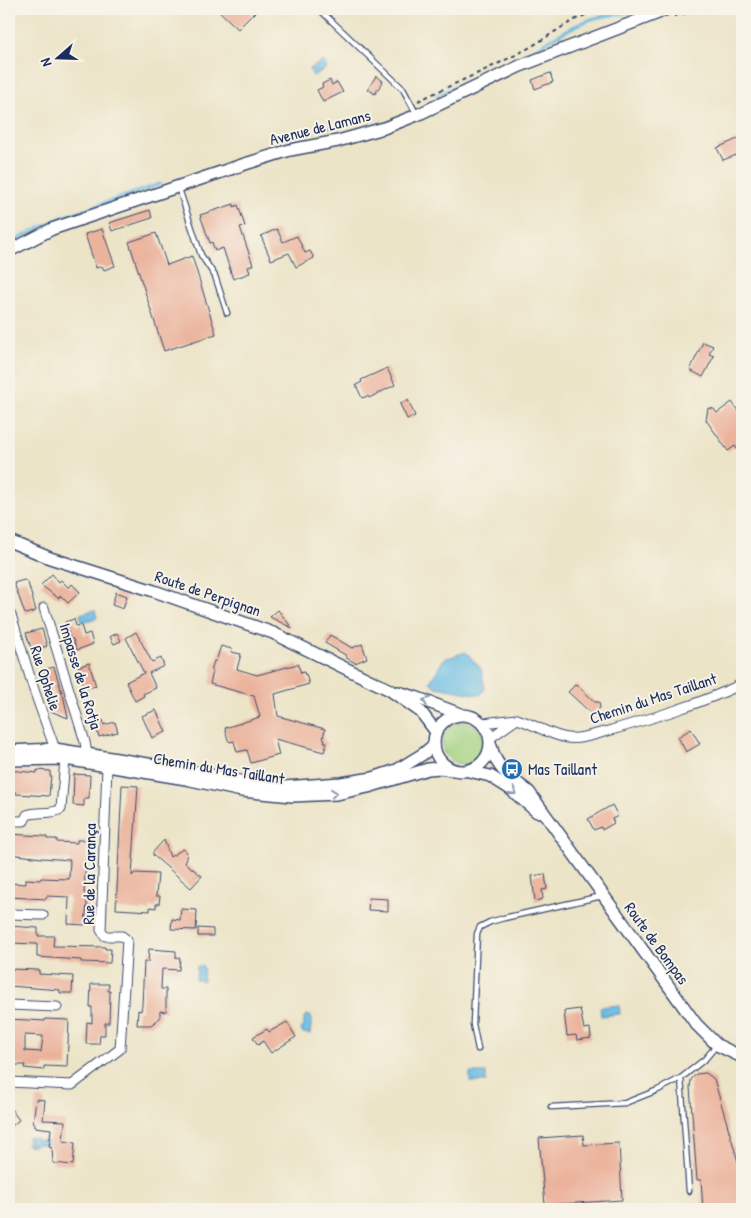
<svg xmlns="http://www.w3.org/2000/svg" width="751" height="1218" font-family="'Patrick Hand',sans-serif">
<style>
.green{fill:#a3d281;stroke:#5f8070}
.water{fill:#68bce4;stroke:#4276a1}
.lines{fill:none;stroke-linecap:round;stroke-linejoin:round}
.stream{stroke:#68bce4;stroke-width:3}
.building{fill:#ebb39c;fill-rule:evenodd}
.lane-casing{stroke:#3a4a6e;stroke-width:7}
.street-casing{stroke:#3a4a6e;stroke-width:11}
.secondary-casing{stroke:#3a4a6e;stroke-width:14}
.path{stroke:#3a4a6e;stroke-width:2;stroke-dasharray:4 4;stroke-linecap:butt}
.lane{stroke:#fff;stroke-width:4.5}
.street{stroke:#fff;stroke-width:9}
.secondary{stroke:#fff;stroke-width:11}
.oneway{stroke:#8d97ae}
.labels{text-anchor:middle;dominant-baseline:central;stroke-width:4;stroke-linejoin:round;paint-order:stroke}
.street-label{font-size:16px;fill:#1b2f5e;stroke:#f7f3e8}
.poi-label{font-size:16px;fill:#1b2f5e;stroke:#f7f3e8;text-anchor:start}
</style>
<rect width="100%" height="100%" fill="#f7f3e8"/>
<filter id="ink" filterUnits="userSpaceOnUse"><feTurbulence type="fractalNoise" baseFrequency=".02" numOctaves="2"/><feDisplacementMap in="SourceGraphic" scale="10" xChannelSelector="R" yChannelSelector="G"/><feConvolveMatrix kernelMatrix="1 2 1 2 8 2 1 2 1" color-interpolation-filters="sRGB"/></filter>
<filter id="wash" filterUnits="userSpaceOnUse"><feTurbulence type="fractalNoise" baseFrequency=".0096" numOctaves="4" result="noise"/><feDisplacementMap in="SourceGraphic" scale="20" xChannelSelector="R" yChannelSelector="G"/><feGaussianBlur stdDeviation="1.12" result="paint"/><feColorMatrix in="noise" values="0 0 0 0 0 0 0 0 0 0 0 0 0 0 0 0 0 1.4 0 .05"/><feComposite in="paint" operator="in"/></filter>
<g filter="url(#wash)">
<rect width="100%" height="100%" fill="#ece4c7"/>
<circle class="green" cx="463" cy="743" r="21"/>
<g class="water">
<polygon points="324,61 327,68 313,76 309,69"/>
<polygon points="95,610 97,618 82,622 80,614"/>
<polygon points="466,652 481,669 485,689 480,695 436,687 430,682 444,659"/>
<polygon points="197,966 204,967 203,981 196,980"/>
<polygon points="619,1005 620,1014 601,1016 600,1007"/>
<polygon points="306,1015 311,1016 312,1017 310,1034 303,1033 301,1029 304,1026 304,1017"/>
<rect x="470" y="1073" width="16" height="9"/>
<polygon points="28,1137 36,1138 36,1140 47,1141 47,1145 36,1144 35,1146 27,1145"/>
</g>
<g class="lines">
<g class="stream">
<path d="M525,54c23,-12 43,-27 67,-35 14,-5 28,-3 42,-8"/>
<polyline points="485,74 518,58"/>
<polyline points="436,96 478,77"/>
<polyline points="9,243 60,218 160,184"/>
</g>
</g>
<g id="blocks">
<g class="building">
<polygon points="217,9 258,9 238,29"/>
<polygon points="550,73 553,82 535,89 532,80"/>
<polygon points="376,76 383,81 375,94 368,89"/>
<polygon points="330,80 332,85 337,82 343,92 323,102 317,90 323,87 322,84"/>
<polygon points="742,137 742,153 723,160 717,148"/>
<polygon points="234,204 234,207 238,205 245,226 240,227 253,265 248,267 250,273 233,279 223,248 215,251 212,242 210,243 200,215"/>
<polygon points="150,210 152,218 112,231 109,223"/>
<polygon points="102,229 115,266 104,270 102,266 96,268 85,234"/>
<polygon points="277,229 283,242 297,236 305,253 310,251 314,258 296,267 289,253 271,260 261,236"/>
<polygon points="156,233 167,265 192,256 216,334 164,351 129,242"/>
<polygon points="703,342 713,346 709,354 714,356 703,377 690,370"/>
<polygon points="387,368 395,385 369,398 368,396 362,398 356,385 362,382 361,380"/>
<polygon points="408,400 415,416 407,419 400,404"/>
<polygon points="732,402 742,416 742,457 735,446 728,451 706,420 708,408 714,409 717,413"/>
<polygon points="52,574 59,582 61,580 69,588 72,584 80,592 68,603 61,596 58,598 41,585"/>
<polygon points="24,580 28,583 36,611 25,614 14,583"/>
<polygon points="116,592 127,596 123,609 112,605"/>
<polygon points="278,610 292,628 270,617"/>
<polygon points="74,619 76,626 81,625 84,635 90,633 93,644 77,650 73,639 70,639 65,622"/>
<polygon points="42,629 47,646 32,651 26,633"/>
<polygon points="136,632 152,662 161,658 164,666 149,673 156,688 143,694 144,696 135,701 126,682 144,673 126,638"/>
<polygon points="117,633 121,641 114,644 110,637"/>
<polygon points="330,635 352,648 362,644 367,658 355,663 345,657 347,656 325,643"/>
<polygon points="221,646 232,649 231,652 241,654 237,669 257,675 298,664 301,673 304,672 305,675 306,674 309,684 275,694 278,716 325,729 323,738 325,739 324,742 327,742 324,752 275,739 279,755 251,763 247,750 237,752 234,741 230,742 228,740 225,728 260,717 254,696 210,684 213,671 211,671 214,661 216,661"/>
<polygon points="89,663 96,686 84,689 78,667"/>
<polygon points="54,667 64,699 68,718 50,711 49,708 48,703 56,700 52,684 44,687 39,671"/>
<polygon points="576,684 595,702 599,702 600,708 593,715 568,692"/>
<polygon points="156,710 166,732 152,738 142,716"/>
<polygon points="103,720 104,725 115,722 118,732 99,737 94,723"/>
<polygon points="691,729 700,744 686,752 678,737"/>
<polygon points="9,770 37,773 37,770 50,771 50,776 51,776 49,796 16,794 16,792 9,792"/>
<polygon points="74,774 90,775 89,798 84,798 84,806 73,805"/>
<polygon points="122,785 138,786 132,876 135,873 158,874 156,896 160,896 159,904 156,904 156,908 150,907 150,911 116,909"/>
<polygon points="612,805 618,816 612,819 614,823 602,830 601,827 594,830 588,819"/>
<polygon points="9,834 43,836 47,837 47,839 57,839 57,842 77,843 77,840 87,840 84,893 88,893 85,925 68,924 69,897 47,896 46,899 9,897 9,883 26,884 26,879 40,880 41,878 69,879 70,860 42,858 9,854"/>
<polygon points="164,840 170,857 183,849 187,852 185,863 202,876 191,888 153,855 153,852"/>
<polygon points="545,874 547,889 542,890 543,899 535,901 532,876"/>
<polygon points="369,898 388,899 388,911 368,910"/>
<polygon points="181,909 197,910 196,930 171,929 172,919 180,920"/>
<polygon points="9,926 38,928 38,936 54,936 53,946 105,947 105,949 111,949 110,963 81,962 81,960 37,957 37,944 9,943"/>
<polygon points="198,928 213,929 213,936 198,936"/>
<polygon points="149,949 176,951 176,958 180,958 179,970 162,969 161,989 166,989 166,1012 160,1011 160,1018 151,1025 137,1025 138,1010 141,1011 142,1005 144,962 148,962"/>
<polygon points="9,969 39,970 39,974 73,976 72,993 60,993 60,990 9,986"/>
<polygon points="91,984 109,984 108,991 110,991 109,1023 105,1023 105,1035 100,1035 99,1044 86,1044 87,1022 92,1023 92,1007 90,1007"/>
<polygon points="580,1009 584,1029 590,1028 591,1038 577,1040 576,1035 567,1036 564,1011"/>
<path d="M9,1019l36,2v-2l24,1 -2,47 -23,-1v4l-20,-2 1,-3h-16zM25,1035l18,1 -2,16 -16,-1z"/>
<polygon points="287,1022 296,1037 271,1053 263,1041 258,1045 253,1037 267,1029 269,1032"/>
<polygon points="706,1073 714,1079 739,1165 740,1181 742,1181 742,1209 703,1209 701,1180 697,1180 690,1087 691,1080 696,1074"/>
<polygon points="36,1099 45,1100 43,1120 65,1121 63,1141 75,1143 73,1165 53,1163 52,1148 49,1147 51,1129 35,1127 35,1124 33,1123"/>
<polygon points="9,1106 19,1120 9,1128"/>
<polygon points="583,1135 584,1145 619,1143 622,1200 545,1205 539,1138"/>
</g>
</g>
</g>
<g filter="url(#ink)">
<use href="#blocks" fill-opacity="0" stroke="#3a4a6e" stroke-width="1"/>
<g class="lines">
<g class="lane-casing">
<g id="lane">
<polyline points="319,9 403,89 416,113"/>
<polyline points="178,186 201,255 215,276 227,313"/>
<polyline points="478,1049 473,1024 477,934 480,927 490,922 504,918 602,896"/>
<polyline points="681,1078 689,1191"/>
<polyline points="551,1107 625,1103 658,1090 681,1078 705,1059 716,1046"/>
</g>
</g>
<g class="street-casing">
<g id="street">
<polyline points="44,608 85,742 87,754"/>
<polyline points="11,615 34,690 55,749"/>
<path d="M517,719c17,5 32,16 50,19 13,2 29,-4 41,-7 45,-13 92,-27 134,-47"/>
<polyline points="483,723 517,719 490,738"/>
<path d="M9,821h15l3,-6c11,-4 25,0 34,-6l4,-50"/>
<polyline points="9,914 43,915"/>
<polyline points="9,1005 57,1007"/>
<polyline points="9,1082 72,1085 120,1049 127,940 122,936 105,936 101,930 107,766"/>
</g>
</g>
<g class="secondary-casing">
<g id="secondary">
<polyline points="9,251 52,229 245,164 290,150 338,141 384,128 417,115 520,66 658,13 666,9"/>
<polyline points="9,541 50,558 154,591 273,633 390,690 421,712 436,732"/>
<polyline points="398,692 415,697 460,714"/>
<circle cx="462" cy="743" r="28"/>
<path d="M491,746c6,24 19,31 38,46l167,232 21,21 25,12"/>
<polyline points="9,751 55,749 191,771 249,783 284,787 341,783 373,778 397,770 423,754 434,745"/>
<polyline points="9,760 65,759 186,779 242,791 292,796 337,794 368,787 428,769 440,768 452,770"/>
<polyline points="469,771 490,776 509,788 537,812"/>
</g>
</g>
<g class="path">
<polyline points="674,16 705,9"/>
<path d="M418,101c35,-17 71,-32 105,-50 31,-16 56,-42 93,-42"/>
<polyline points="326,131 353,124"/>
</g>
<use href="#lane" class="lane"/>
<use href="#street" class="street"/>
<use href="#secondary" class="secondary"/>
</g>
<defs><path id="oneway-chevron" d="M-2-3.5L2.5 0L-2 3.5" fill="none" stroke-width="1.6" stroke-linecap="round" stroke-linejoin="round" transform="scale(1.25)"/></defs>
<g class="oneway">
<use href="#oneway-chevron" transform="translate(426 701) rotate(-159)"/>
<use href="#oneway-chevron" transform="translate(513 792) rotate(38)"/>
<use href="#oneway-chevron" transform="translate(334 793) rotate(-5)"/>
</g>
</g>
<defs>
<g id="bus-disc" transform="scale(1.125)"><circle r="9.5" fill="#1f6fb2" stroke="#f7f3e8"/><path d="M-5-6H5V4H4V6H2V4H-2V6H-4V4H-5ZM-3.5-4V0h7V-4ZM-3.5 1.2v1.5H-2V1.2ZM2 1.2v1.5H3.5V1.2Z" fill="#fff"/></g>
</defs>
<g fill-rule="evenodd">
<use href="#bus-disc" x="512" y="769"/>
</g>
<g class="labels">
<g class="street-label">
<text transform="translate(320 127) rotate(-14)">Avenue de Lamans</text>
<text transform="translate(208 593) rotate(19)">Route de Perpignan</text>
<text transform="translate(81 676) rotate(73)">Impasse de la Rotja</text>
<text transform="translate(46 678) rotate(72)">Rue Ophelie</text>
<text transform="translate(653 698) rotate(-18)">Chemin du Mas Taillant</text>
<text transform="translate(219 768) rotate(9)">Chemin du Mas Taillant</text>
<text transform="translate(89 874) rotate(-89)">Rue de la Carança</text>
<text transform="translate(657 943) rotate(54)">Route de Bompas</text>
</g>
<g class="poi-label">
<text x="528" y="769">Mas Taillant</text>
</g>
</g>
<rect width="751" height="1218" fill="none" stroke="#f7f3e8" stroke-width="30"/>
<g transform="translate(58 58) rotate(250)" stroke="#f7f3e8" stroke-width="4" paint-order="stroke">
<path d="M0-4L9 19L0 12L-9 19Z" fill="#1b2f5e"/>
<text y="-8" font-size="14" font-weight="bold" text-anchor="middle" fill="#1b2f5e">N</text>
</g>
</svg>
